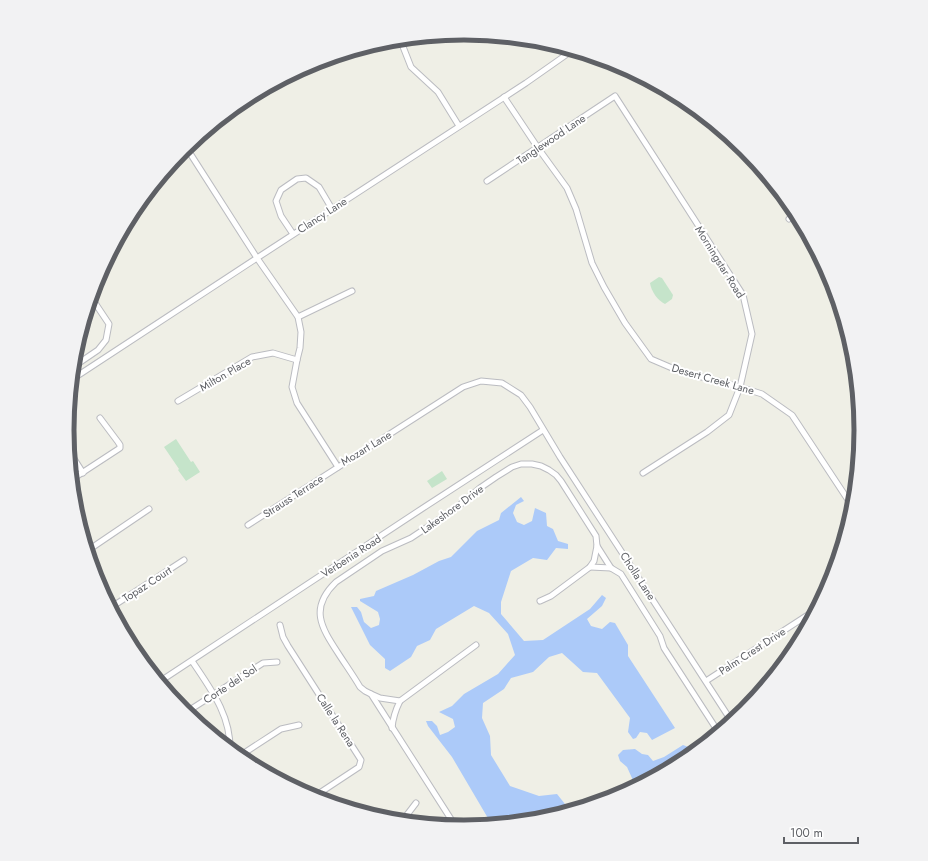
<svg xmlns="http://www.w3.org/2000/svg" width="928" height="861" font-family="Jost,sans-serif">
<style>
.green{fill:#c5e4ca}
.water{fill:#accaf9}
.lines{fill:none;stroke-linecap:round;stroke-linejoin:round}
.minor-casing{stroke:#bbbcc1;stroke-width:7}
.minor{stroke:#fff;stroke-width:5}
.labels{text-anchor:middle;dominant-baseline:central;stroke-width:4;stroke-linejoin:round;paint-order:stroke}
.street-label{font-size:11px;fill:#5e6065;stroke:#fff}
.rim{fill:none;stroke:#5e6065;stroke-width:5}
</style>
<rect width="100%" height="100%" fill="#efefe6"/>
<g class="green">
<path d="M659,277l3,1 11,17 -1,4 -7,5c-7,-3 -14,-13 -15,-21z"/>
<polygon points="176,439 191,462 193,461 200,472 186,481 178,470 179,469 164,447"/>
<polygon points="442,471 447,479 432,488 427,481"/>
</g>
<g class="water">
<polygon points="521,497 524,501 516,505 513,513 517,522 524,525 532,521 535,508 546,513 547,526 553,529 558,541 568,544 568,549 556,548 547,560 533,558 511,571 501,602 501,614 524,641 543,640 590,609 602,595 606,598 602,606 587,619 591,626 602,629 610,622 615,623 628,645 628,656 675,728 652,740 647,733 640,732 636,738 633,739 628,732 630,718 597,673 583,672 562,653 549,657 533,672 511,678 504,689 483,703 482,718 490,736 491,755 510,786 539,796 557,794 565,804 567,813 541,820 492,825 452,757 428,726 426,721 432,721 437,726 440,735 448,732 455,727 453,719 439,712 452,706 464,694 498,674 515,655 508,634 489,613 474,606 436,629 430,640 417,646 411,657 390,671 385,668 385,659 370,645 351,607 357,607 361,612 364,622 371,628 379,625 380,619 378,612 360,601 360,599 374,596 376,591 413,575 439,561 451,557 477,531 499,520 501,513"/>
<polygon points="683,745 694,749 696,752 685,761 636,787 627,767 620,761 618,755 623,750 635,749 642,754 648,755 653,761 664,757"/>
</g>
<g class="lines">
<g class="minor-casing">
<g id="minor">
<polyline points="400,39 411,67 438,92 459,126"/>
<polyline points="504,97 538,148 567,188 576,209 592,263 604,287 625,323 651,359 679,371 740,387 762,394 792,415 854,509"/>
<polyline points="186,147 257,258 298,317 301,332 300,348 297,360 292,387 297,403 338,467"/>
<polyline points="746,151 747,151"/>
<polyline points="487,181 615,96 743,295 752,334 740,387 729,415 707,432 643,473"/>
<polyline points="789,219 797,214"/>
<polyline points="293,234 281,216 276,201 281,190 297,179 306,178 319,187 332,209"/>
<path d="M833,284c-4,8 2,14 6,21"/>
<polyline points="298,317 352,291"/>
<polyline points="73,367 98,350 106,340 109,324 91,297"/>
<polyline points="71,380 257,258 526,83 573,50"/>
<polyline points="178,401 252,357 273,353 297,360"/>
<polyline points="69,451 83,473"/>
<polyline points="71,480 120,448 120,445 118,442 100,418"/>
<polyline points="248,525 463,387 481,381 502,383 521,395 530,407 560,457 732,722"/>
<polyline points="87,551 149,509"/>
<polyline points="590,567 611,568"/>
<polyline points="540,601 551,596 590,567 594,561 597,546"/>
<polyline points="111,607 159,682"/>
<polyline points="110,608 184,560"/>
<polyline points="280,625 283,637 288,646 361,760 359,767 312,798"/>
<path d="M192,661c18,27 39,54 38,89"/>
<polyline points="706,681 817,609"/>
<polyline points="159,682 423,508 543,430"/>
<polyline points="371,694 380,698 400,701"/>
<polyline points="185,713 263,663 277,662"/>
<path d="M392,728c1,-11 3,-17 8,-27l76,-56"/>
<polyline points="238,757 281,729 299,725"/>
<polyline points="600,800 601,802"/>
<polyline points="401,822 403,820 416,803"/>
<path d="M456,827l-85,-133 -6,-3 -5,-4c-7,-12 -15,-23 -22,-34 -17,-26 -29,-45 -2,-71l46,-31 29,-13 45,-30 24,-20 16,-11 16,-10 9,-3h11l9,2 8,4 7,5 5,6 35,55 1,10 14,22 10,6 39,62 4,12 55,85"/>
</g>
</g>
<use href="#minor" class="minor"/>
</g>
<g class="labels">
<g class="street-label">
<text transform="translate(551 139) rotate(-34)">Tanglewood Lane</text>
<text transform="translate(322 215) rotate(-33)">Clancy Lane</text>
<text transform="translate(720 262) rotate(58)">Morningstar Road</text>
<text transform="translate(225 374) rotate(-30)">Milton Place</text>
<text transform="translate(713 379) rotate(16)">Desert Creek Lane</text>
<text transform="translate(366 448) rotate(-31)">Mozart Lane</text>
<text transform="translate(293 496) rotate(-33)">Strauss Terrace</text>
<text transform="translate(452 509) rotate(-36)">Lakeshore Drive</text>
<text transform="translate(351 556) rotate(-33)">Verbenia Road</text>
<text transform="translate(638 576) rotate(57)">Cholla Lane</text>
<text transform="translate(147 584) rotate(-33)">Topaz Court</text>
<text transform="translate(752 651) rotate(-33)">Palm Crest Drive</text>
<text transform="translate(230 684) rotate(-33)">Corte del Sol</text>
<text transform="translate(336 720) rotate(57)">Calle la Rena</text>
</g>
</g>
<path d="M0 0H928V861H0ZM74 430a390 390 0 1 1 780 0a390 390 0 1 1-780 0Z" fill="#f2f2f3" fill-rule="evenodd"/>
<path class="rim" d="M74 430a390 390 0 1 1 780 0a390 390 0 1 1-780 0Z"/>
<path d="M784 837v6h74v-6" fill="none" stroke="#5e6065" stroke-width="2"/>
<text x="790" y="837" font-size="12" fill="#5e6065" stroke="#ffffff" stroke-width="3" paint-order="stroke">100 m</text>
</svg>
